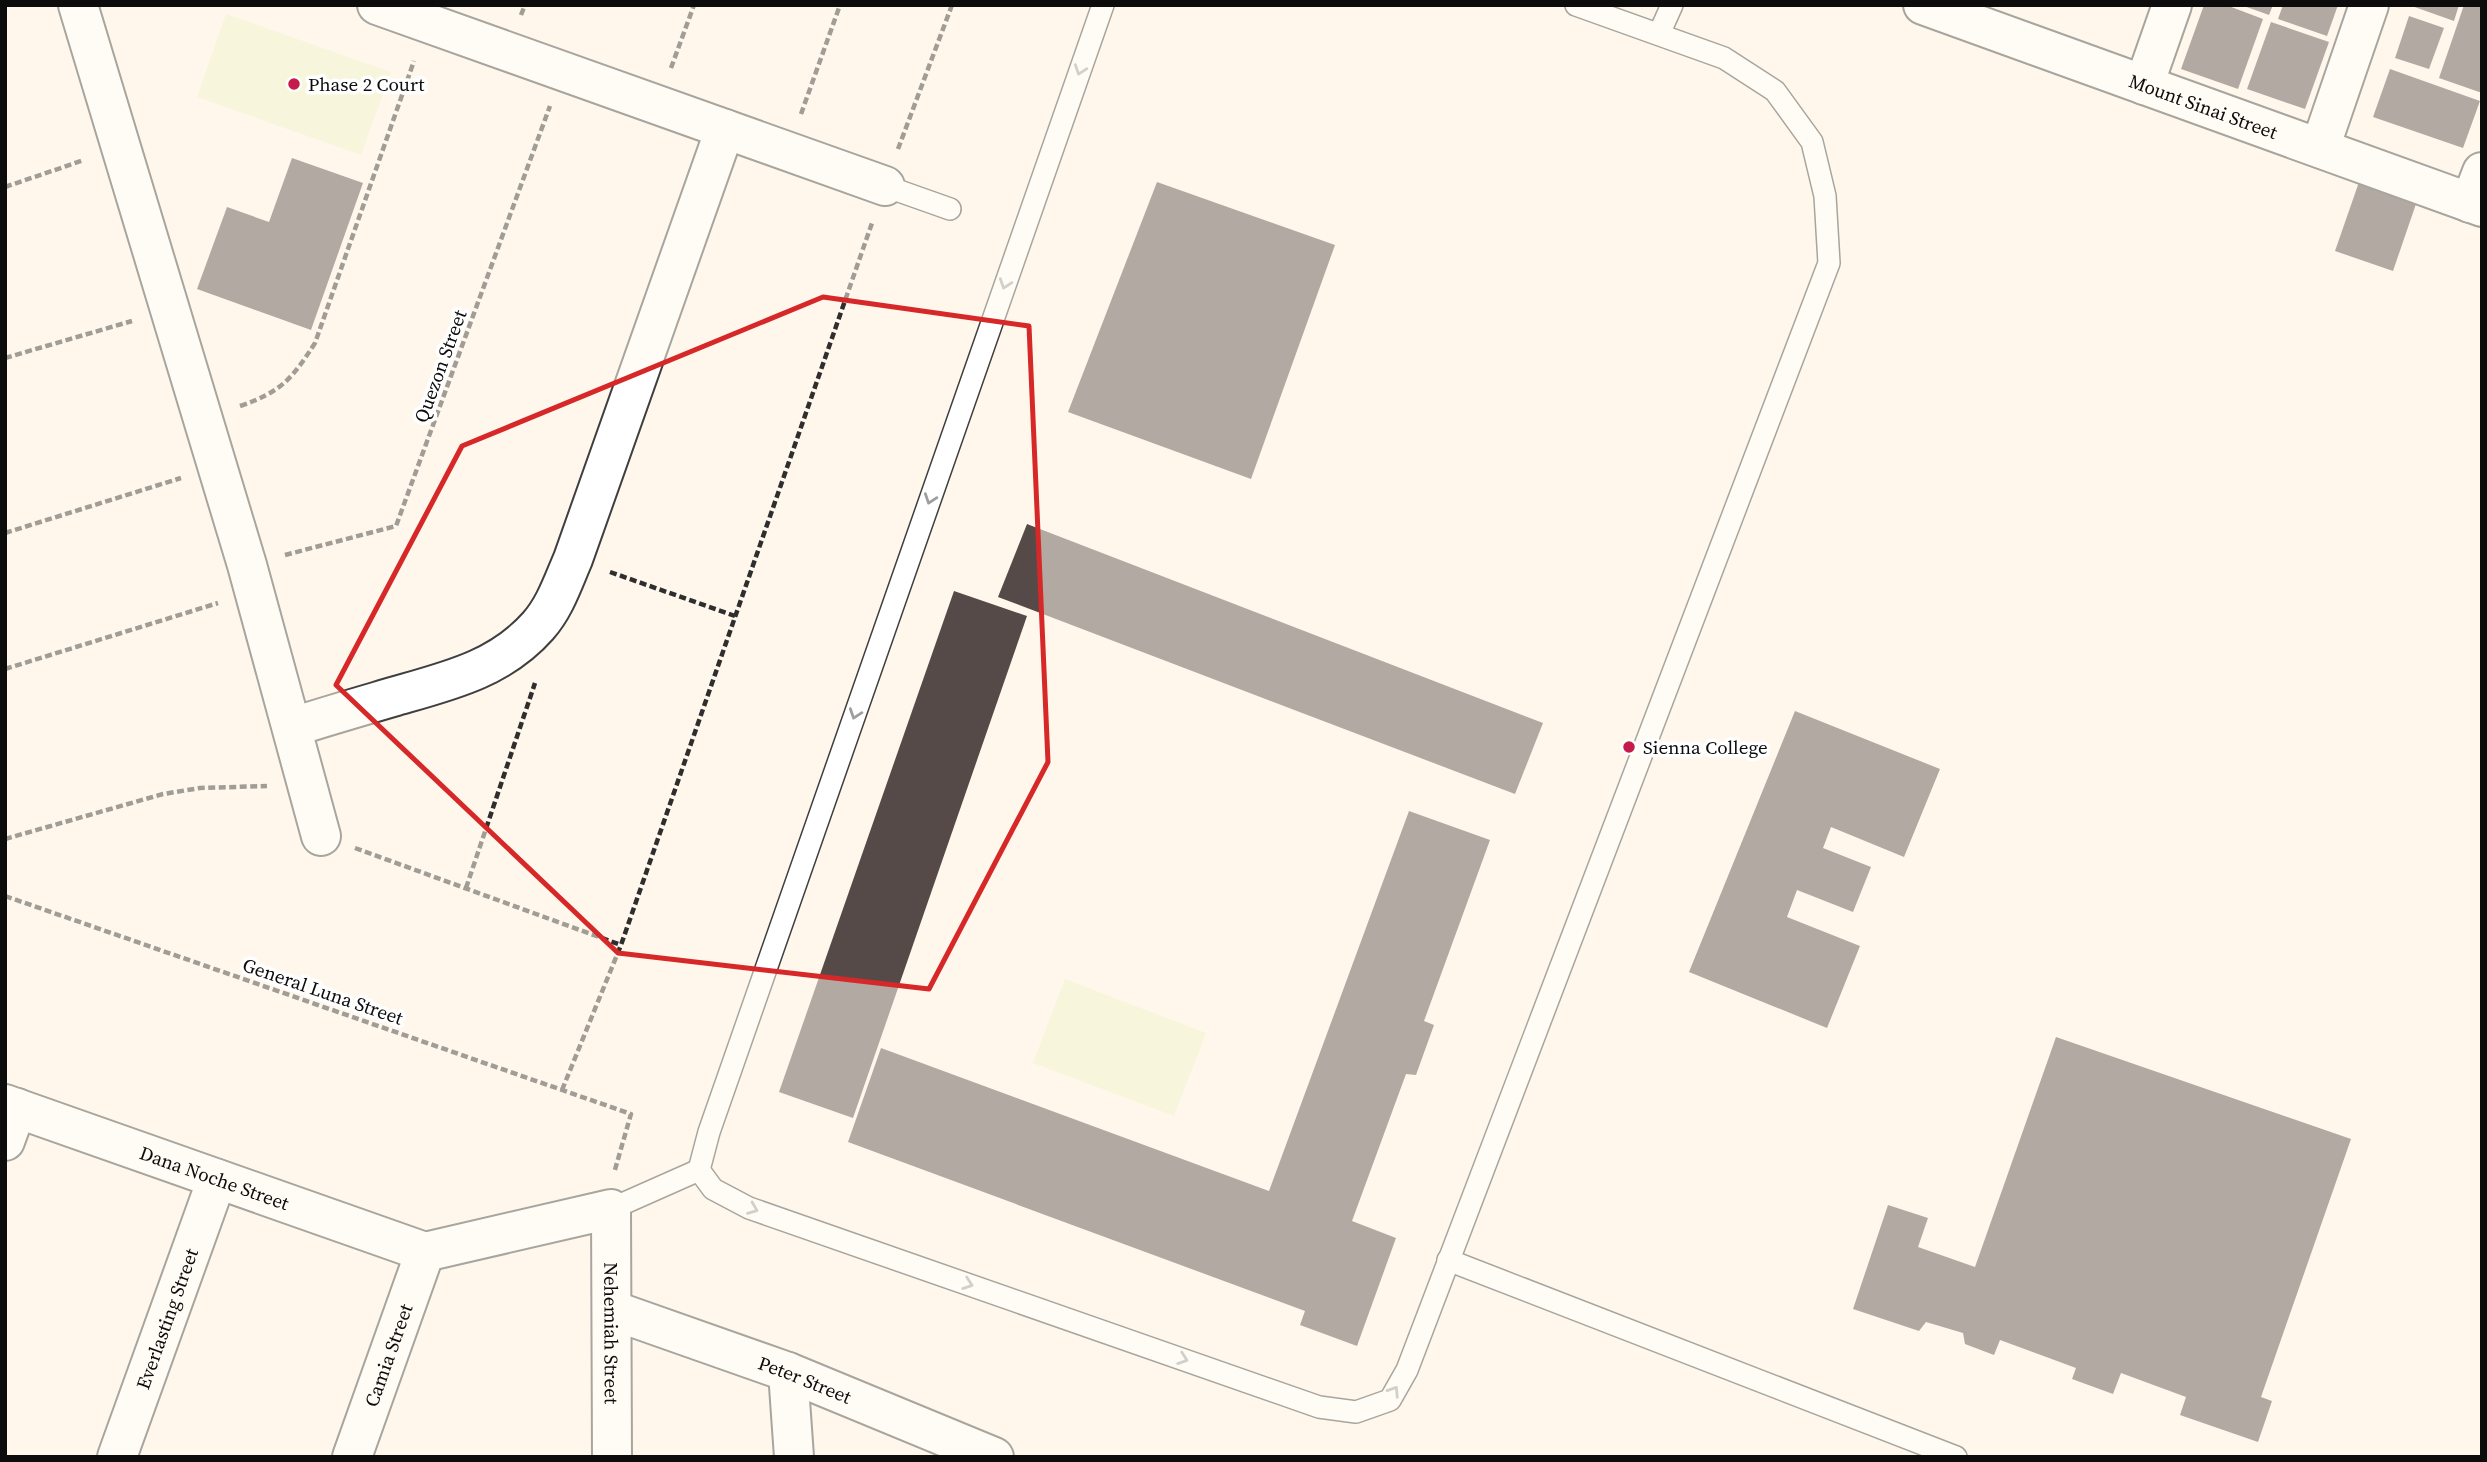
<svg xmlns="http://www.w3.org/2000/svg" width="2487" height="1462" font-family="'Source Serif 4',serif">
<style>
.pitch{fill:#edf2c5}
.building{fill:#564a48}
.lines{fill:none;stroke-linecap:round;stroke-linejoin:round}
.lane-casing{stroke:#3f3f3f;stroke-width:24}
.street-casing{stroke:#3f3f3f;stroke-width:42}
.path{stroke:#2e2e2e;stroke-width:4.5;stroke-dasharray:7 3.5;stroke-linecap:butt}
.lane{stroke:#fff;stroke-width:21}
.street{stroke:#fff;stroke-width:38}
.oneway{stroke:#9e9e9e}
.marked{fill:none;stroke:#d62828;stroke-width:5;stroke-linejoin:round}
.poi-dot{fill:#c51b4a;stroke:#fff;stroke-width:2.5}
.labels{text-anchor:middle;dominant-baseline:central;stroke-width:7;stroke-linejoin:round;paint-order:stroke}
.poi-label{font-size:19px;fill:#0c0c0c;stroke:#fff;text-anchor:start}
.street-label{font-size:19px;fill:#0c0c0c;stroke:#fff}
</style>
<rect width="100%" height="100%" fill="#fff7ec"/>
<g class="pitch">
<polygon points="226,14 391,72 361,155 197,97"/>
<polygon points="1065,979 1206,1033 1174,1116 1033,1063"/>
</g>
<g class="building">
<polygon points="2204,5 2226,5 2263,19 2238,89 2181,69"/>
<polygon points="2241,5 2273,5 2269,15"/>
<polygon points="2283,5 2338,5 2327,36 2278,19"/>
<polygon points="2409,5 2459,5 2454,21"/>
<polygon points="2464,5 2482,5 2482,93 2439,78"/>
<polygon points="2409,16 2444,28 2429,69 2395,58"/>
<polygon points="2271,22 2329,42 2305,109 2247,89"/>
<polygon points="2390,69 2480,101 2463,148 2373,117"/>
<polygon points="292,158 363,183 311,330 197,289 227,207 269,222"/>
<polygon points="1157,182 1335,245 1251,479 1068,412"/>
<polygon points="2359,182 2417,201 2393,271 2335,251"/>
<polygon points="1027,524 1543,723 1515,794 998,597"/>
<polygon points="954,591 1027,616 853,1118 779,1092"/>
<polygon points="1795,711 1940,769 1904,857 1831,827 1823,848 1871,867 1853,912 1797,890 1787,917 1860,946 1827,1028 1689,972"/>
<polygon points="1409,811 1490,840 1424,1021 1434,1025 1416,1075 1406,1074 1352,1221 1396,1238 1357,1346 1300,1325 1305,1311 848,1142 881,1048 1269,1191"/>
<polygon points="2056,1037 2351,1139 2261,1397 2272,1401 2258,1442 2180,1415 2186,1397 2121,1373 2113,1394 2072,1379 2076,1368 2000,1340 1994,1355 1965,1344 1963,1333 1926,1322 1919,1331 1853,1309 1888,1205 1928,1218 1918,1247 1975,1267"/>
</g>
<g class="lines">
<g class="lane-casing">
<g id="lane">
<polyline points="1659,34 1672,5"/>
<polyline points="885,186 950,209"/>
<polyline points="699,1170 713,1189 749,1208 1319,1407 1356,1412 1390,1400 1407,1370 1829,263 1825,196 1812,142 1775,91 1724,58 1576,5"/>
<polyline points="699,1170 709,1132 1103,5"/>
<polyline points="611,1209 699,1170"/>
<polyline points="1448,1260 1956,1457"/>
</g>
</g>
<g class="street-casing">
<g id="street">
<polyline points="78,5 247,565 321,836"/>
<polyline points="377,5 885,186"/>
<path id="s1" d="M1923,5l559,202"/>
<polyline points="2144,85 2172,5"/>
<polyline points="2320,148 2369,5"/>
<polyline points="2470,203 2482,172"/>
<path d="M293,727c34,-11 69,-21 103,-31 53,-15 104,-27 142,-70 17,-19 25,-44 35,-67l152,-430"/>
<path id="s2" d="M5,1104l420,148"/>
<polyline points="5,1141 17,1108"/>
<path id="s3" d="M425,1252l186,-43 1,248"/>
<path id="s4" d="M612,1310l176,62 206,85"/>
<polyline points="788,1372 794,1457"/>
<path id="s5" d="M117,1457l100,-278"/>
<path id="s6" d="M352,1457l73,-205"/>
</g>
</g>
<g class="path">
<polyline points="521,15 525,5"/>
<polyline points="671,68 694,5"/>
<polyline points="801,114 840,5"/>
<polyline points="898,149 952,5"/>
<polyline points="5,187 84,160"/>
<polyline points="5,358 132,321"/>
<path d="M240,406c41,-14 52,-27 75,-63l99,-282"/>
<polyline points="5,533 181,478"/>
<polyline points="285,555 396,526 550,106"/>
<polyline points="610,572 735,616"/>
<polyline points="5,669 218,603"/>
<polyline points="5,839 163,794 200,788 267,786"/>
<polyline points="355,848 621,945"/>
<polyline points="466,888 535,683"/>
<polyline points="5,896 631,1114 614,1173"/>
<polyline points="562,1090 621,945 872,223"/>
</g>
<use href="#lane" class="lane"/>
<use href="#street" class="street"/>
</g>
<defs><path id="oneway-chevron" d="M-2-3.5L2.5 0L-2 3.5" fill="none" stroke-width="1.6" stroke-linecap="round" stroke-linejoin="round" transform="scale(1.75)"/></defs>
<g class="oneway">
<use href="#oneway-chevron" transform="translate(1080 70) rotate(109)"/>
<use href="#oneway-chevron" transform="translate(1005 284) rotate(109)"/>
<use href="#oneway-chevron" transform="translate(930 499) rotate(109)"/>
<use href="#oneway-chevron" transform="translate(855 714) rotate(109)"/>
<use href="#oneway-chevron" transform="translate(753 1209) rotate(22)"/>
<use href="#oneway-chevron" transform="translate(968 1284) rotate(19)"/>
<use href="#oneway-chevron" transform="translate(1183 1359) rotate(19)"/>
<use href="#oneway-chevron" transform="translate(1394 1391) rotate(-57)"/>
</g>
<path d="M0 0H2487V1462H0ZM823,297l206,29 19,436 -119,227 -311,-36 -282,-268 126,-239z" fill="#fff7ec" fill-opacity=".55" fill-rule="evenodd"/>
<path class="marked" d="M823,297l206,29 19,436 -119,227 -311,-36 -282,-268 126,-239z"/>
<g class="poi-dot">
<circle cx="294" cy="84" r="7"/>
<circle cx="1629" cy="747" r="7"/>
</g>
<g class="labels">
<g class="poi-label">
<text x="308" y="84">Phase 2 Court</text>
<text x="1643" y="747">Sienna College</text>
</g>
<g class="street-label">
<text stroke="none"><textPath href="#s1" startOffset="298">Mount Sinai Street</textPath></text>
<text transform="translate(440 366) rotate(-70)">Quezon Street</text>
<text transform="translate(323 991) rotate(19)">General Luna Street</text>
<text stroke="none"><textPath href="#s2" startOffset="222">Dana Noche Street</textPath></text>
<text stroke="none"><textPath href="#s5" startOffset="147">Everlasting Street</textPath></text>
<text stroke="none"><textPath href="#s3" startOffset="315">Nehemiah Street</textPath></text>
<text stroke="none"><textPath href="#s6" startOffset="108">Camia Street</textPath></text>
<text stroke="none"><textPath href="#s4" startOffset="205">Peter Street</textPath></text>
</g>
</g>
<rect width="2487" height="1462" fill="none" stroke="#0c0c0c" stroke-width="14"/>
</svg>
